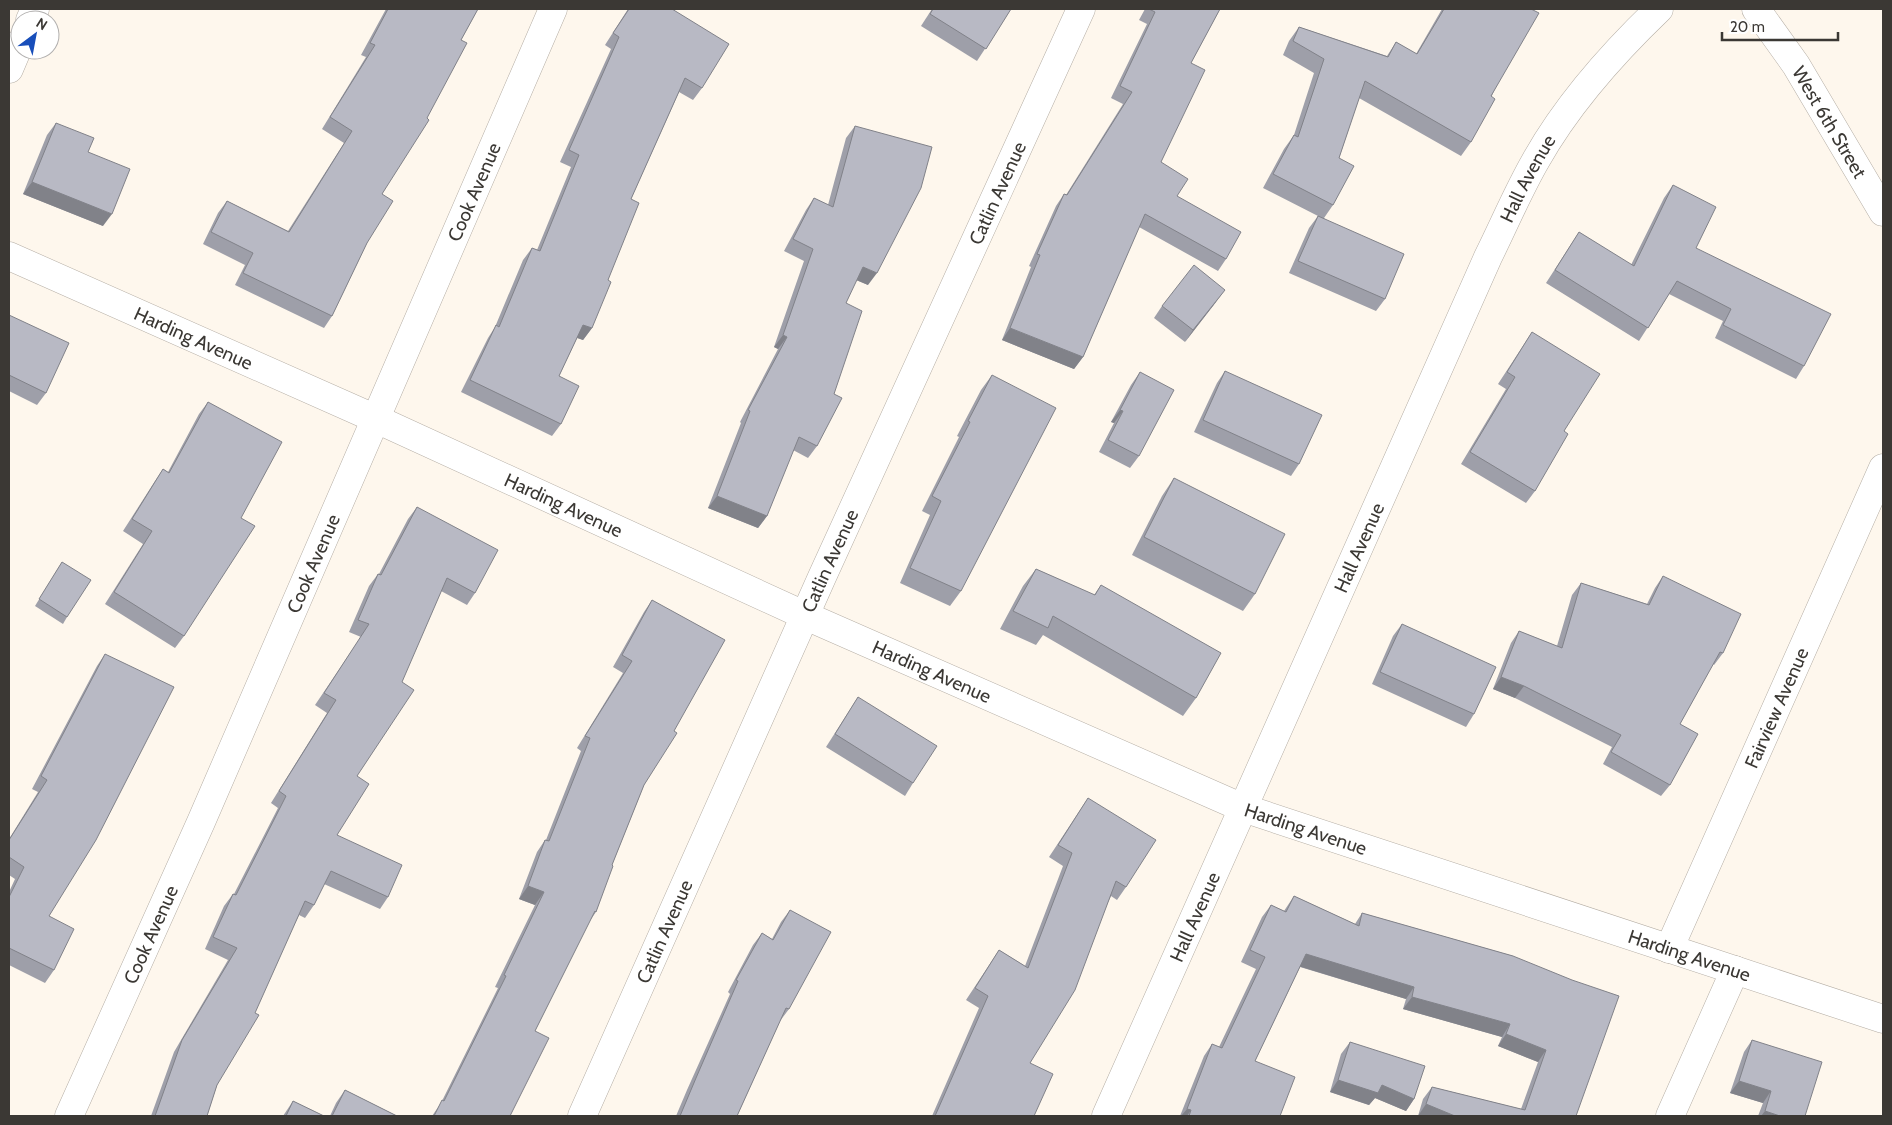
<svg xmlns="http://www.w3.org/2000/svg" width="1892" height="1125" font-family="Cabin,sans-serif">
<style>
.lines{fill:none;stroke-linecap:round;stroke-linejoin:round}
.minor-casing{stroke:#b5aea5;stroke-width:29}
.major-casing{stroke:#b5aea5;stroke-width:29}
.minor{stroke:#fff;stroke-width:28}
.major{stroke:#fff;stroke-width:28}
.wall{fill:#9e9fa9}
.shaded-wall{fill:#818289}
.building{fill:#b8b9c4;stroke:#818289}
.labels{text-anchor:middle;dominant-baseline:central;stroke-width:4;stroke-linejoin:round;paint-order:stroke}
.street-label{font-size:19px;fill:#3b3834;stroke:#fff}
</style>
<rect width="100%" height="100%" fill="#fef7ed"/>
<g class="lines">
<g class="minor-casing">
<g id="minor">
<polyline points="30,20 35,9"/>
<polyline points="9,69 20,43"/>
<path id="s1" d="M9,256l365,162 432,198 437,192 640,211"/>
<path id="s2" d="M1669,949l214,-481"/>
<path id="s3" d="M69,1116l132,-294 352,-813"/>
<path id="s4" d="M582,1116l240,-539 259,-568"/>
<path id="s5" d="M1106,1116l382,-859c16,-32 30,-66 48,-97 32,-57 76,-106 123,-151"/>
<polyline points="1670,1116 1735,970"/>
</g>
</g>
<g class="major-casing">
<g id="major">
<path id="s6" d="M1756,9l40,56 87,147"/>
</g>
</g>
<use href="#minor" class="minor"/>
<use href="#major" class="major"/>
</g>
<g class="wall">
<polygon points="386,9 478,9 461,40 382,194 367,243 332,316 324,328 235,285 245,265 203,244 218,213 227,201 288,231 344,143 322,129 366,57 361,55"/>
<polygon points="628,9 672,9 702,88 693,100 679,92 631,199 608,280 592,328 583,340 577,338 559,376 561,424 552,436 461,392 488,338 495,327 523,260 532,248 537,250 571,167 560,162 611,49 605,45"/>
<polygon points="932,9 1011,9 977,61 921,26"/>
<polygon points="1145,9 1220,9 1191,63 1161,162 1177,196 1226,259 1218,271 1139,227 1083,357 1074,369 1002,340 1031,267 1029,266 1056,206 1064,194 1066,195 1123,104 1111,98 1147,24 1139,20"/>
<polygon points="1442,9 1531,9 1471,142 1461,156 1359,98 1339,158 1333,205 1324,218 1385,299 1376,311 1289,273 1309,228 1318,216 1263,188 1284,149 1294,135 1314,73 1283,55 1289,41 1299,27 1387,56 1396,42 1416,54"/>
<polygon points="56,123 88,152 103,226 23,194 47,135"/>
<polygon points="855,126 868,285 856,280 846,303 834,394 817,446 808,458 793,450 767,516 758,528 708,508 741,423 740,422 778,349 774,347 804,261 784,251 806,210 814,198 828,205 846,138"/>
<polygon points="1673,185 1696,248 1804,366 1796,379 1715,338 1723,321 1669,294 1639,341 1546,283 1579,232 1631,265 1664,198"/>
<polygon points="1216,302 1185,342 1154,318 1162,306"/>
<polygon points="9,315 46,393 37,405 9,391"/>
<polygon points="1532,332 1564,431 1535,491 1526,503 1461,464 1506,389 1498,384"/>
<polygon points="1225,371 1299,464 1291,476 1194,432 1217,383"/>
<polygon points="1140,372 1139,456 1130,468 1099,452 1114,423 1111,422 1131,385"/>
<polygon points="992,375 961,591 950,606 900,583 930,515 922,511 959,437 957,436 981,390"/>
<polygon points="208,402 241,518 184,636 175,648 105,604 143,544 123,531 155,481 163,469 168,472 199,414"/>
<polygon points="1174,478 1255,594 1243,611 1132,555 1162,496"/>
<polygon points="417,507 475,593 467,605 441,591 357,776 337,835 388,897 380,909 324,884 314,905 305,918 299,915 217,1085 207,1116 151,1116 174,1052 228,960 205,949 224,906 233,894 234,894 278,808 271,803 327,713 315,705 361,637 349,632 369,586 378,574 379,574 408,519"/>
<polygon points="62,562 67,617 63,624 35,606"/>
<polygon points="1036,569 1094,595 1101,585 1196,698 1183,716 1043,635 1036,645 1000,629 1023,586"/>
<polygon points="1663,576 1723,653 1714,665 1713,664 1680,724 1670,785 1661,796 1603,764 1612,747 1515,698 1493,689 1511,643 1519,631 1557,646 1572,595 1581,583 1647,604 1655,588"/>
<polygon points="652,600 674,731 644,785 612,865 596,912 589,922 535,1031 510,1116 432,1116 441,1103 498,988 495,987 535,905 519,899 537,852 545,840 546,840 581,751 577,748 623,673 613,667 644,612"/>
<polygon points="1402,624 1474,714 1466,727 1372,684 1393,636"/>
<polygon points="105,654 49,916 54,970 45,983 9,965 9,892 15,879 9,875 9,839 38,792 32,789 97,666"/>
<polygon points="858,697 913,783 905,796 826,747"/>
<polygon points="1088,798 1126,887 1117,900 1111,896 1030,1063 1034,1116 932,1116 979,1008 966,1000 999,950 1025,966 1063,866 1049,857"/>
<polygon points="1294,896 1355,924 1362,913 1513,956 1576,1116 1418,1116 1423,1099 1432,1087 1521,1109 1538,1062 1498,1046 1502,1037 1403,1009 1406,999 1300,967 1255,1061 1280,1116 1180,1116 1204,1056 1212,1044 1219,1047 1256,969 1241,962 1262,917 1271,905 1284,911"/>
<polygon points="790,910 789,1009 780,1021 737,1116 676,1116 687,1090 730,994 728,992 753,945 762,933 772,939 781,922"/>
<polygon points="1752,1040 1805,1116 1758,1116 1763,1103 1730,1093 1744,1052"/>
<polygon points="1350,1042 1414,1099 1406,1111 1375,1098 1369,1105 1330,1092 1341,1054"/>
<polygon points="345,1090 397,1116 330,1116 336,1103"/>
<polygon points="293,1101 324,1116 283,1116"/>
</g>
<g class="shaded-wall">
<polygon points="32,182 112,214 103,226 23,194"/>
<polygon points="863,267 877,273 868,285 854,279"/>
<polygon points="1225,290 1216,302 1185,342 1193,330"/>
<polygon points="583,325 592,328 583,340 575,337"/>
<polygon points="1010,328 1083,357 1074,369 1002,340"/>
<polygon points="783,335 787,337 778,349 774,347"/>
<polygon points="1120,410 1123,411 1114,423 1111,422"/>
<polygon points="717,496 767,516 758,528 708,508"/>
<polygon points="1501,677 1524,686 1515,698 1493,689"/>
<polygon points="528,886 544,892 535,905 519,899"/>
<polygon points="1306,954 1414,987 1406,999 1298,966"/>
<polygon points="1412,997 1510,1024 1502,1037 1403,1009"/>
<polygon points="1506,1034 1546,1050 1538,1062 1498,1046"/>
<polygon points="1338,1080 1382,1085 1414,1099 1406,1111 1375,1098 1369,1105 1330,1092"/>
<polygon points="1739,1081 1771,1091 1763,1103 1730,1093"/>
<polygon points="1426,1104 1455,1116 1418,1116"/>
<polygon points="1187,1109 1191,1110 1187,1116 1181,1116"/>
<polygon points="1765,1111 1780,1116 1761,1116"/>
</g>
<g class="building">
<polygon points="388,9 478,9 461,40 467,43 427,118 429,120 382,194 393,201 367,243 332,316 243,273 253,253 211,232 227,201 289,232 352,131 330,117 375,45 370,43"/>
<polygon points="629,9 672,9 729,44 702,88 685,78 631,199 639,203 608,280 611,282 592,328 583,325 559,376 579,386 561,424 470,380 496,325 499,327 532,248 540,251 579,155 569,150 619,37 613,33"/>
<polygon points="933,9 1011,9 986,49 930,14"/>
<polygon points="1149,9 1220,9 1191,63 1205,70 1161,162 1188,179 1177,196 1241,232 1226,259 1145,214 1083,357 1010,328 1040,255 1037,254 1064,194 1067,195 1132,92 1120,86 1155,12"/>
<polygon points="1444,9 1531,9 1539,13 1491,96 1495,99 1471,142 1365,81 1339,158 1354,166 1333,205 1273,174 1294,135 1298,137 1324,59 1293,41 1299,27 1388,57 1396,42 1417,54"/>
<polygon points="56,123 94,138 88,152 130,169 112,214 32,182"/>
<polygon points="855,126 932,147 921,188 877,273 863,267 846,303 862,311 834,394 842,398 817,446 799,437 767,516 717,496 750,411 748,410 787,337 783,335 813,249 793,239 814,198 833,207"/>
<polygon points="1673,185 1716,207 1696,248 1831,314 1804,366 1723,325 1731,309 1677,281 1648,328 1555,270 1579,232 1634,266"/>
<polygon points="1318,216 1404,254 1385,299 1298,261"/>
<polygon points="1194,265 1225,290 1193,330 1162,306"/>
<polygon points="9,315 69,343 46,393 9,375"/>
<polygon points="1532,332 1600,374 1564,431 1568,434 1535,491 1470,452 1515,377 1507,372"/>
<polygon points="1225,371 1322,415 1299,464 1203,420"/>
<polygon points="1140,372 1174,390 1139,456 1108,440 1123,411 1120,410"/>
<polygon points="992,375 1056,408 961,591 910,568 941,501 932,496 970,422 968,421"/>
<polygon points="208,402 282,442 241,518 255,526 184,636 114,592 152,531 132,519 163,469 169,473"/>
<polygon points="1174,478 1285,534 1255,594 1144,537"/>
<polygon points="417,507 498,550 475,593 447,578 402,682 414,690 357,776 369,784 337,835 402,865 388,897 331,871 314,905 305,901 255,1013 259,1015 217,1085 207,1116 155,1116 182,1040 237,948 213,937 233,894 236,895 286,796 279,791 336,700 324,693 369,624 358,620 378,574 381,575"/>
<polygon points="62,562 91,580 67,617 39,599"/>
<polygon points="1036,569 1095,595 1101,585 1221,653 1196,698 1053,616 1048,628 1013,611"/>
<polygon points="1663,576 1741,614 1723,653 1720,652 1680,724 1698,734 1670,785 1611,752 1621,735 1524,686 1501,677 1519,631 1562,648 1581,583 1649,605"/>
<polygon points="652,600 725,640 674,731 677,733 644,785 612,865 613,866 596,912 595,911 535,1031 549,1038 510,1116 434,1116 442,1100 444,1101 506,976 504,975 544,892 528,886 545,840 549,841 590,738 585,736 632,661 622,655"/>
<polygon points="1402,624 1496,667 1474,714 1380,672"/>
<polygon points="105,654 174,687 96,840 49,916 74,929 54,970 9,948 9,897 24,867 9,857 9,840 47,780 41,776"/>
<polygon points="858,697 937,746 913,783 835,734"/>
<polygon points="1088,798 1156,840 1126,887 1116,881 1075,990 1030,1063 1053,1074 1034,1116 935,1116 988,996 975,988 999,950 1028,968 1072,853 1058,845"/>
<polygon points="1294,896 1359,926 1362,913 1513,956 1572,980 1619,996 1576,1116 1455,1116 1426,1104 1432,1087 1525,1110 1546,1050 1506,1034 1510,1024 1412,997 1414,987 1306,954 1255,1061 1295,1077 1280,1116 1189,1116 1191,1110 1187,1109 1212,1044 1222,1048 1265,957 1250,950 1271,905 1286,912"/>
<polygon points="790,910 831,932 789,1009 786,1008 737,1116 680,1116 696,1078 738,981 736,980 762,933 773,940"/>
<polygon points="1752,1040 1822,1062 1805,1116 1780,1116 1765,1111 1771,1091 1739,1081"/>
<polygon points="1350,1042 1425,1066 1414,1099 1382,1085 1378,1093 1338,1080"/>
<polygon points="345,1090 397,1116 332,1116"/>
<polygon points="293,1101 324,1116 286,1116"/>
</g>
<g class="labels">
<g class="street-label">
<text stroke="none"><textPath href="#s6" startOffset="135">West 6th Street</textPath></text>
<text stroke="none"><textPath href="#s5" startOffset="1028">Hall Avenue</textPath></text>
<text stroke="none"><textPath href="#s3" startOffset="1009">Cook Avenue</textPath></text>
<text stroke="none"><textPath href="#s4" startOffset="1012">Catlin Avenue</textPath></text>
<text stroke="none"><textPath href="#s1" startOffset="202">Harding Avenue</textPath></text>
<text stroke="none"><textPath href="#s1" startOffset="608">Harding Avenue</textPath></text>
<text stroke="none"><textPath href="#s5" startOffset="622">Hall Avenue</textPath></text>
<text stroke="none"><textPath href="#s4" startOffset="608">Catlin Avenue</textPath></text>
<text stroke="none"><textPath href="#s3" startOffset="604">Cook Avenue</textPath></text>
<text stroke="none"><textPath href="#s1" startOffset="1012">Harding Avenue</textPath></text>
<text stroke="none"><textPath href="#s2" startOffset="264">Fairview Avenue</textPath></text>
<text stroke="none"><textPath href="#s1" startOffset="1418">Harding Avenue</textPath></text>
<text stroke="none"><textPath href="#s5" startOffset="218">Hall Avenue</textPath></text>
<text stroke="none"><textPath href="#s4" startOffset="202">Catlin Avenue</textPath></text>
<text stroke="none"><textPath href="#s3" startOffset="199">Cook Avenue</textPath></text>
<text stroke="none"><textPath href="#s1" startOffset="1822">Harding Avenue</textPath></text>
</g>
</g>
<rect width="1892" height="1125" fill="none" stroke="#3b3834" stroke-width="20"/>
<g transform="translate(35 35) rotate(32)"><circle r="24" fill="#ffffff" stroke="#b1afae"/>
<path d="M0-4L9 19L0 12L-9 19Z" fill="#184eba"/>
<text y="-8" font-size="14" font-weight="bold" text-anchor="middle" fill="#3b3834">N</text>
</g>
<path d="M1722 32v8h116v-8" fill="none" stroke="#3b3834" stroke-width="2.5"/>
<text x="1730" y="32" font-size="15" fill="#3b3834" stroke="#ffffff" stroke-width="4" paint-order="stroke">20 m</text>
</svg>
